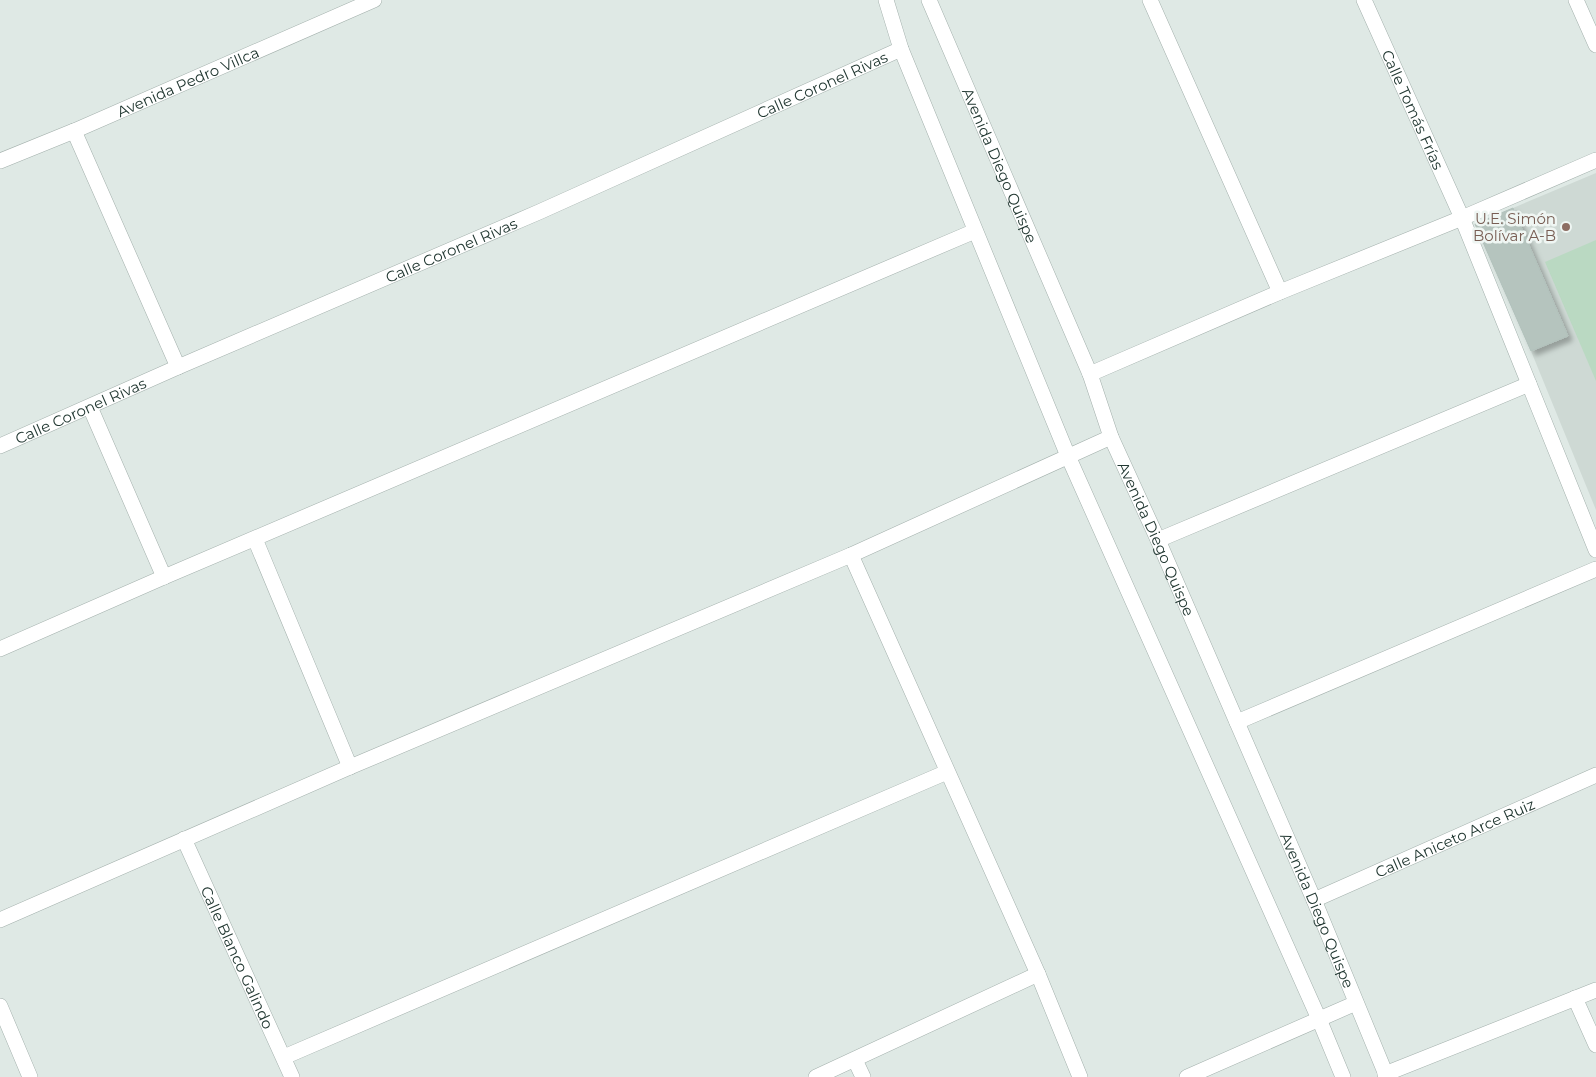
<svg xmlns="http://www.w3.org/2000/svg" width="1596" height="1077" font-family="Montserrat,sans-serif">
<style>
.built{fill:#ced9d4}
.green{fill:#bad9c2}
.building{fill:#b5c4be;stroke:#b2c2bc;filter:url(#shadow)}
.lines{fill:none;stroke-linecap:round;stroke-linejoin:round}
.minor-casing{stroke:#a3b0ac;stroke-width:16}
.minor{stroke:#fff;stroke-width:15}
.education-dot{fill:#8d6e63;stroke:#eff6f3;stroke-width:2}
.labels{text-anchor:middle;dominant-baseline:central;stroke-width:5;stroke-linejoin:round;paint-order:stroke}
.street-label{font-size:15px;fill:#223832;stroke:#eff6f3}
.education-label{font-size:15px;fill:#785e54;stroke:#eff6f3;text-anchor:end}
</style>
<defs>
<filter id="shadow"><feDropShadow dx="4.5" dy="4.5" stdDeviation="2.5" flood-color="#0004"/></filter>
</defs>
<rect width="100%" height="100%" fill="#dfe9e5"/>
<polygon class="built" points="1596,173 1596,510 1531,351 1475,224"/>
<polygon class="green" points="1596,240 1596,381 1545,262"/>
<polygon class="building" points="1513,208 1568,336 1531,351 1475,224"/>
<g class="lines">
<g class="minor-casing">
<g id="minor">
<polyline points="886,0 901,49 1068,456 1319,1019 1343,1077"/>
<path id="s1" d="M929,0l161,374 21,63 47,103 156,360 73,177"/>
<polyline points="1150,0 1280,292"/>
<path id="s2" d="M1364,0l98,218 134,332"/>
<polyline points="1576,0 1596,45"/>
<polyline points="74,131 178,367"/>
<path id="s3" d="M0,161l74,-30 300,-131"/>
<polyline points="1090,374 1280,292 1462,218 1596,160"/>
<polyline points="90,407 164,577"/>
<path id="s4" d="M0,446l178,-79 361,-155 362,-163"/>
<polyline points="255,539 350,767"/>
<polyline points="1158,540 1529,384"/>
<polyline points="851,555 1038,974 1080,1077"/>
<polyline points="0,649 164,577 975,231"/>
<polyline points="1237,722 1596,569"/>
<path id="s5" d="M184,839l108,238"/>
<path id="s6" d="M1314,900l282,-125"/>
<polyline points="0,920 350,767 851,555 1111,437"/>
<polyline points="1575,998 1596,1045"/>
<polyline points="0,1006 30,1077"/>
<polyline points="284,1057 947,772"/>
<polyline points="855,1060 863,1077"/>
<polyline points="1385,1074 1596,990"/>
<polyline points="816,1077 1038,974"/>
<polyline points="1187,1077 1356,1003"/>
</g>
</g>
<use href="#minor" class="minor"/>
</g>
<circle class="education-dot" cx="1566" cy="227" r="5"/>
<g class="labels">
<g class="street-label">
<text stroke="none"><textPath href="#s3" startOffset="204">Avenida Pedro Villca</textPath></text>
<text stroke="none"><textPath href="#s4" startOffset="898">Calle Coronel Rivas</textPath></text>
<text stroke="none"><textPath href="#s2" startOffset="120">Calle Tomás Frías</textPath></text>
<text stroke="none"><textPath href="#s1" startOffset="180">Avenida Diego Quispe</textPath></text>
<text stroke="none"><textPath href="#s4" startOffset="492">Calle Coronel Rivas</textPath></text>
<text stroke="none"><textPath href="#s4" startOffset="88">Calle Coronel Rivas</textPath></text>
<text stroke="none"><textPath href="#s1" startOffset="585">Avenida Diego Quispe</textPath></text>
<text stroke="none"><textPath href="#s6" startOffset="154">Calle Aniceto Arce Ruiz</textPath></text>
<text stroke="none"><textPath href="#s1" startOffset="990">Avenida Diego Quispe</textPath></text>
<text stroke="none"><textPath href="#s5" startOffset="130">Calle Blanco Galindo</textPath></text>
</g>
<g class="education-label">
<text x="1556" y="218">U.E. Simón<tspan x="1556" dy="17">Bolívar A-B</tspan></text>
</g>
</g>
</svg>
